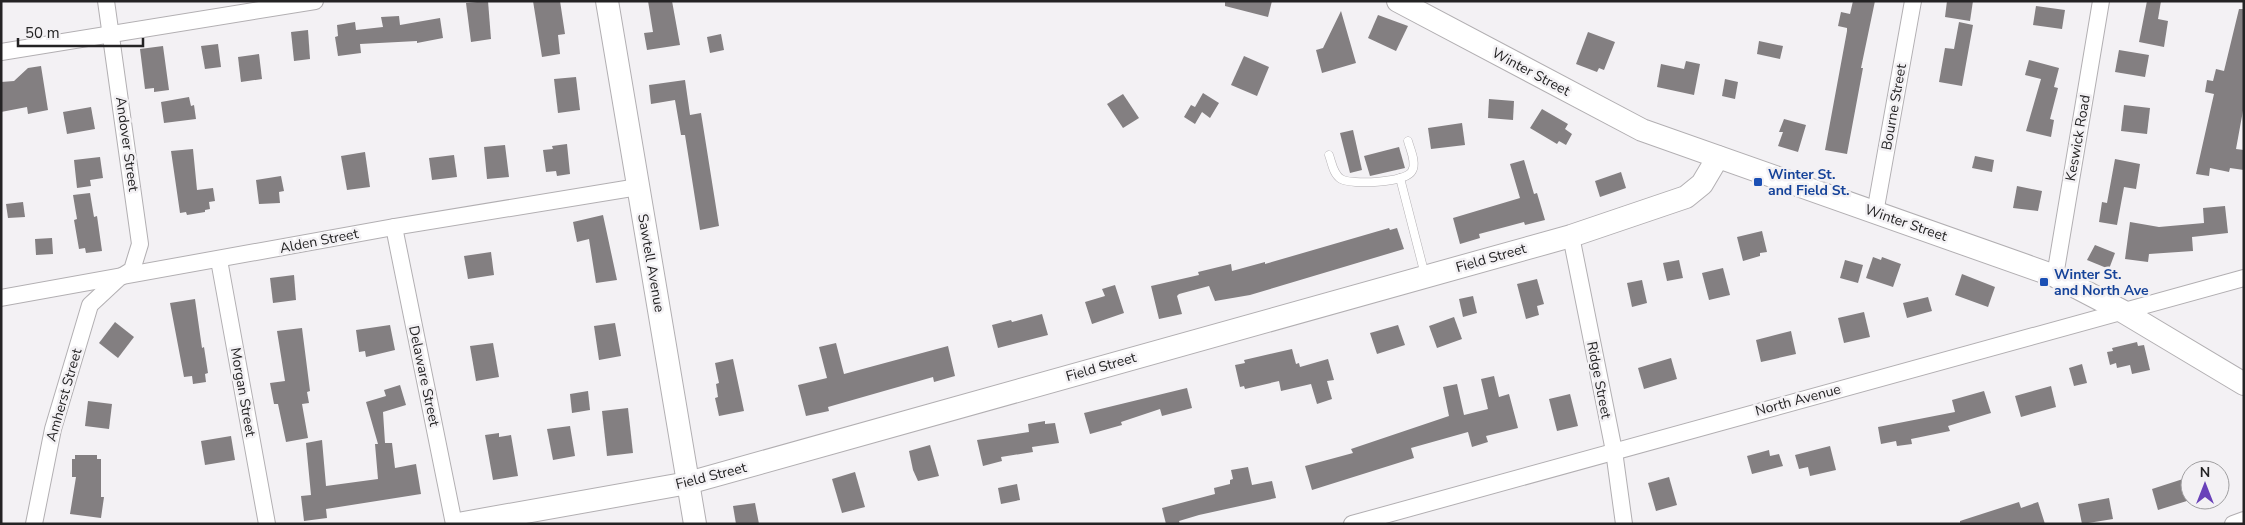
<svg xmlns="http://www.w3.org/2000/svg" width="2245" height="525" font-family="'Nunito Sans',sans-serif">
<style>
.building{fill:#837f81}
.lines{fill:none;stroke-linecap:round;stroke-linejoin:round}
.lane-casing{stroke:#b2afb2;stroke-width:9}
.street-casing{stroke:#b2afb2;stroke-width:18}
.secondary-casing{stroke:#b2afb2;stroke-width:24}
.lane{stroke:#fff;stroke-width:8}
.street{stroke:#fff;stroke-width:16}
.secondary{stroke:#fff;stroke-width:22}
.transit-dot{fill:#1a4fb4;stroke:#f3f1f4;stroke-width:2}
.labels{text-anchor:middle;dominant-baseline:central;stroke-width:5;stroke-linejoin:round;paint-order:stroke}
.street-label{font-size:14px;fill:#242324;stroke:#f3f1f4}
.transit-label{font-size:14px;font-weight:bold;fill:#164399;stroke:#f3f1f4;text-anchor:start}
</style>
<rect width="100%" height="100%" fill="#f3f1f4"/>
<g class="building">
<polygon points="488,1 491,39 471,42 466,3"/>
<polygon points="533,1 560,1 565,34 558,35 560,54 542,57"/>
<polygon points="648,1 672,1 680,45 647,50 644,33 653,32"/>
<polygon points="1225,1 1272,1 1268,17 1225,6"/>
<polygon points="1853,1 1875,1 1861,68 1863,68 1847,154 1825,150 1847,31 1847,28 1838,26 1841,12 1850,14"/>
<polygon points="1947,1 1973,1 1970,21 1945,17"/>
<polygon points="2147,1 2161,1 2158,19 2168,21 2164,47 2139,42"/>
<polygon points="2036,6 2065,10 2062,29 2033,25"/>
<polygon points="2239,9 2244,9 2244,105 2236,149 2244,150 2244,170 2230,168 2229,172 2210,168 2209,176 2196,174 2214,94 2205,92 2207,80 2213,81 2216,69 2224,71"/>
<polygon points="1341,11 1356,63 1322,73 1316,50 1323,48"/>
<polygon points="1378,15 1408,26 1396,51 1368,38"/>
<polygon points="399,16 400,25 440,18 443,38 417,43 417,41 360,44 361,53 338,56 335,37 338,36 337,25 355,22 356,30 383,27 381,17"/>
<polygon points="1959,22 1973,25 1962,86 1939,82 1945,48 1954,49"/>
<polygon points="308,30 310,59 294,61 291,32"/>
<polygon points="1588,32 1615,42 1604,70 1599,68 1597,72 1576,64"/>
<polygon points="721,34 724,50 710,53 707,37"/>
<polygon points="1759,41 1783,46 1780,59 1757,54"/>
<polygon points="218,44 221,67 205,69 201,46"/>
<polygon points="163,46 169,90 154,92 154,88 145,89 140,49"/>
<polygon points="2119,50 2149,55 2145,77 2115,72"/>
<polygon points="259,54 262,79 241,82 238,57"/>
<polygon points="1244,56 1269,67 1257,96 1231,85"/>
<polygon points="2029,60 2059,68 2054,87 2058,88 2050,119 2054,120 2051,137 2026,131 2041,79 2025,75"/>
<polygon points="1686,61 1700,64 1694,95 1657,87 1661,64 1684,69"/>
<polygon points="41,66 48,110 28,114 27,107 1,112 1,82 14,81 28,68"/>
<polygon points="576,77 580,110 558,113 554,79"/>
<polygon points="1725,79 1738,82 1735,99 1722,96"/>
<polygon points="685,80 690,115 701,113 719,226 700,230 685,135 681,135 675,100 651,104 649,85"/>
<polygon points="1203,93 1219,103 1210,118 1202,112 1195,124 1184,117 1191,105 1195,107"/>
<polygon points="1123,94 1139,118 1123,128 1107,104"/>
<polygon points="189,97 191,106 194,105 196,119 164,123 161,102"/>
<polygon points="1489,99 1514,101 1513,120 1488,118"/>
<polygon points="2124,105 2150,108 2147,134 2121,131"/>
<polygon points="91,107 95,129 67,134 63,112"/>
<polygon points="1542,109 1568,124 1565,129 1572,134 1566,145 1559,141 1557,144 1530,128"/>
<polygon points="1784,119 1806,125 1798,152 1778,146 1783,132 1779,132"/>
<polygon points="1462,123 1465,145 1431,149 1428,128"/>
<polygon points="1353,130 1362,170 1350,173 1340,133"/>
<polygon points="567,144 570,174 557,176 556,171 546,172 543,150 553,149 552,146"/>
<polygon points="505,145 509,177 487,179 484,147"/>
<polygon points="1399,147 1405,168 1370,176 1364,156"/>
<polygon points="193,149 197,190 213,188 215,201 209,202 210,209 205,210 205,212 187,215 186,212 180,213 171,151"/>
<polygon points="365,152 370,187 347,190 341,156"/>
<polygon points="454,155 457,177 432,180 429,158"/>
<polygon points="1975,156 1994,160 1992,172 1972,168"/>
<polygon points="100,157 103,178 90,180 91,186 77,188 74,160"/>
<polygon points="2115,159 2140,164 2136,189 2124,187 2117,225 2099,222 2102,202 2107,203"/>
<polygon points="1524,160 1534,194 1537,193 1545,220 1525,225 1524,222 1479,234 1480,238 1460,244 1453,218 1520,198 1510,164"/>
<polygon points="1621,172 1626,188 1600,197 1595,181"/>
<polygon points="281,176 284,191 279,192 280,203 259,204 256,180"/>
<polygon points="2017,186 2042,191 2038,211 2013,208"/>
<polygon points="90,193 94,217 97,216 102,251 86,253 85,248 79,249 74,220 77,219 73,195"/>
<polygon points="23,202 25,217 8,218 6,204"/>
<polygon points="2225,206 2228,233 2192,237 2193,251 2149,254 2148,262 2125,259 2130,222 2159,227 2204,223 2203,208"/>
<polygon points="603,215 617,280 596,283 589,239 577,242 573,222"/>
<polygon points="1389,228 1390,230 1397,228 1404,249 1250,295 1215,301 1209,286 1179,294 1177,296 1182,314 1159,319 1151,286 1199,275 1198,272 1231,264 1232,271 1265,262 1265,264"/>
<polygon points="1762,231 1767,252 1760,253 1760,256 1743,261 1737,237"/>
<polygon points="52,238 53,254 36,255 35,239"/>
<polygon points="2095,245 2115,253 2109,269 2087,260"/>
<polygon points="491,252 494,275 468,279 464,256"/>
<polygon points="1873,257 1881,260 1882,257 1901,264 1893,287 1866,278"/>
<polygon points="1679,260 1683,278 1667,281 1663,263"/>
<polygon points="1845,260 1863,265 1858,283 1840,278"/>
<polygon points="1723,268 1730,295 1709,300 1702,273"/>
<polygon points="1962,274 1995,287 1988,307 1955,295"/>
<polygon points="294,275 296,300 273,303 270,278"/>
<polygon points="1537,279 1544,304 1537,306 1539,315 1526,319 1517,284"/>
<polygon points="1642,280 1647,303 1632,307 1627,283"/>
<polygon points="1115,285 1124,313 1092,324 1085,302 1105,296 1102,289"/>
<polygon points="1473,296 1477,313 1463,317 1459,299"/>
<polygon points="1928,297 1932,311 1907,318 1903,303"/>
<polygon points="195,299 202,348 204,347 208,373 205,374 206,382 193,384 192,376 184,377 170,303"/>
<polygon points="1864,312 1870,337 1844,343 1838,318"/>
<polygon points="1042,314 1048,335 998,348 992,325 1011,320 1012,322"/>
<polygon points="1454,317 1462,339 1437,348 1429,326"/>
<polygon points="115,322 134,337 118,358 99,343"/>
<polygon points="615,323 621,356 599,360 594,326"/>
<polygon points="390,325 395,350 366,357 365,351 359,352 356,330"/>
<polygon points="1398,325 1405,345 1377,354 1370,333"/>
<polygon points="302,328 310,391 307,392 309,403 302,404 308,438 286,442 278,404 274,404 270,383 285,381 277,331"/>
<polygon points="1791,331 1796,354 1761,362 1756,340"/>
<polygon points="2137,342 2138,346 2144,345 2150,370 2132,374 2130,365 2117,368 2116,363 2110,365 2107,352 2113,351 2112,348"/>
<polygon points="493,343 499,377 476,381 470,346"/>
<polygon points="836,343 844,374 948,346 955,376 934,382 933,377 828,407 829,411 806,416 798,385 827,378 819,347"/>
<polygon points="1292,349 1296,364 1299,363 1300,367 1328,359 1334,380 1327,381 1332,399 1317,404 1311,384 1281,391 1279,381 1245,389 1244,386 1240,387 1235,365 1245,363 1244,360"/>
<polygon points="1671,358 1677,379 1644,389 1638,368"/>
<polygon points="733,359 744,411 719,416 715,398 718,397 716,384 719,383 715,363"/>
<polygon points="2082,364 2087,383 2074,386 2069,368"/>
<polygon points="1494,376 1499,397 1509,394 1518,428 1486,436 1488,442 1472,447 1468,432 1411,448 1414,458 1312,490 1305,466 1353,453 1351,449 1449,416 1443,387 1457,384 1464,415 1488,409 1481,379"/>
<polygon points="400,385 406,405 383,412 385,443 392,443 395,468 416,464 421,494 326,509 327,518 304,521 301,496 311,495 306,443 322,440 326,486 378,479 375,444 378,444 366,402 386,396 384,390"/>
<polygon points="2051,386 2056,407 2021,417 2015,396"/>
<polygon points="1187,388 1192,408 1162,416 1160,409 1121,422 1122,425 1090,434 1084,413"/>
<polygon points="588,391 590,410 572,413 570,394"/>
<polygon points="1984,391 1991,413 1948,426 1950,431 1911,439 1912,444 1897,446 1896,441 1881,444 1878,427 1955,412 1952,400"/>
<polygon points="1570,394 1578,426 1557,431 1549,399"/>
<polygon points="88,401 112,404 109,429 85,426"/>
<polygon points="628,408 633,453 607,456 602,411"/>
<polygon points="1045,421 1045,424 1055,423 1059,443 1032,447 1033,452 1001,457 1002,461 983,466 977,440 1029,432 1028,424"/>
<polygon points="570,426 575,456 553,460 547,429"/>
<polygon points="499,433 499,437 511,435 518,476 493,480 485,435"/>
<polygon points="231,436 235,460 205,465 201,441"/>
<polygon points="930,445 939,476 918,481 913,470 909,451"/>
<polygon points="1830,446 1836,470 1810,476 1808,467 1799,469 1795,455"/>
<polygon points="1769,450 1770,456 1779,454 1783,466 1752,474 1747,456"/>
<polygon points="75,455 97,455 97,459 101,459 101,497 104,497 101,518 70,514 76,477 72,477 72,459 75,459"/>
<polygon points="1248,467 1252,485 1272,481 1276,498 1199,515 1179,521 1180,524 1166,524 1162,508 1215,494 1214,488 1230,484 1230,480 1233,479 1231,470"/>
<polygon points="855,472 865,507 842,513 832,479"/>
<polygon points="1669,477 1677,505 1656,511 1648,483"/>
<polygon points="2183,479 2190,500 2158,510 2152,489"/>
<polygon points="1017,484 1020,500 1001,504 998,488"/>
<polygon points="2109,498 2113,519 2082,524 2078,504"/>
<polygon points="2019,502 2021,508 2038,502 2045,524 1960,524 1960,521"/>
<polygon points="755,503 759,524 736,524 733,506"/>
</g>
<g class="lines">
<g class="lane-casing">
<g id="lane">
<path d="M1329,155c3,8 4,19 12,24 10,6 65,4 71,-8 5,-8 -2,-22 -4,-30"/>
<polyline points="1400,178 1425,275"/>
</g>
</g>
<g class="street-casing">
<g id="street">
<polyline points="1,52 315,1"/>
<polyline points="1875,213 1913,1"/>
<polyline points="394,227 454,524"/>
<polyline points="1571,236 1614,451 1624,524"/>
<polyline points="219,260 267,524"/>
<polyline points="2055,276 2101,1"/>
<polyline points="1,298 394,227 638,187"/>
<polyline points="34,524 53,429 90,305 119,278 132,270 140,244 106,1"/>
<polyline points="1352,524 2244,278"/>
<polyline points="2233,524 2244,520"/>
</g>
</g>
<g class="secondary-casing">
<g id="secondary">
<polyline points="607,1 695,524"/>
<polyline points="1398,1 1642,130 2055,276 2122,311 2244,384"/>
<polyline points="458,524 688,483 1571,236 1686,197 1702,184 1718,157"/>
</g>
</g>
<use href="#lane" class="lane"/>
<use href="#street" class="street"/>
<use href="#secondary" class="secondary"/>
</g>
<g class="transit-dot">
<rect x="1753" y="177" width="10" height="10" rx="2.5"/>
<rect x="2039" y="277" width="10" height="10" rx="2.5"/>
</g>
<g class="labels">
<g class="street-label">
<text transform="translate(1531 72) rotate(28)">Winter Street</text>
<text transform="translate(1894 107) rotate(-80)">Bourne Street</text>
<text transform="translate(2078 138) rotate(-80)">Keswick Road</text>
<text transform="translate(127 144) rotate(82)">Andover Street</text>
<text transform="translate(1906 223) rotate(19)">Winter Street</text>
<text transform="translate(319 241) rotate(-11)">Alden Street</text>
<text transform="translate(1491 258) rotate(-16)">Field Street</text>
<text transform="translate(651 263) rotate(80)">Sawtell Avenue</text>
<text transform="translate(1101 367) rotate(-16)">Field Street</text>
<text transform="translate(424 376) rotate(78)">Delaware Street</text>
<text transform="translate(1599 380) rotate(79)">Ridge Street</text>
<text transform="translate(243 392) rotate(80)">Morgan Street</text>
<text transform="translate(64 395) rotate(-74)">Amherst Street</text>
<text transform="translate(1798 400) rotate(-15)">North Avenue</text>
<text transform="translate(711 476) rotate(-14)">Field Street</text>
</g>
<g class="transit-label">
<text x="1768" y="174">Winter St.<tspan x="1768" dy="16">and Field St.</tspan></text>
<text x="2054" y="274">Winter St.<tspan x="2054" dy="16">and North Ave</tspan></text>
</g>
</g>
<rect width="2245" height="525" fill="none" stroke="#242324" stroke-width="5"/>
<g transform="translate(2205 485)"><circle r="24" fill="#f3f1f4" stroke="#a09fa1"/>
<path d="M0-4L9 19L0 12L-9 19Z" fill="#6941b9"/>
<text y="-8" font-size="14" font-weight="bold" text-anchor="middle" fill="#242324">N</text>
</g>
<path d="M18 38v8h125v-8" fill="none" stroke="#242324" stroke-width="2.5"/>
<text x="25" y="38" font-size="15" fill="#242324" stroke="#f3f1f4" stroke-width="4" paint-order="stroke">50 m</text>
</svg>
